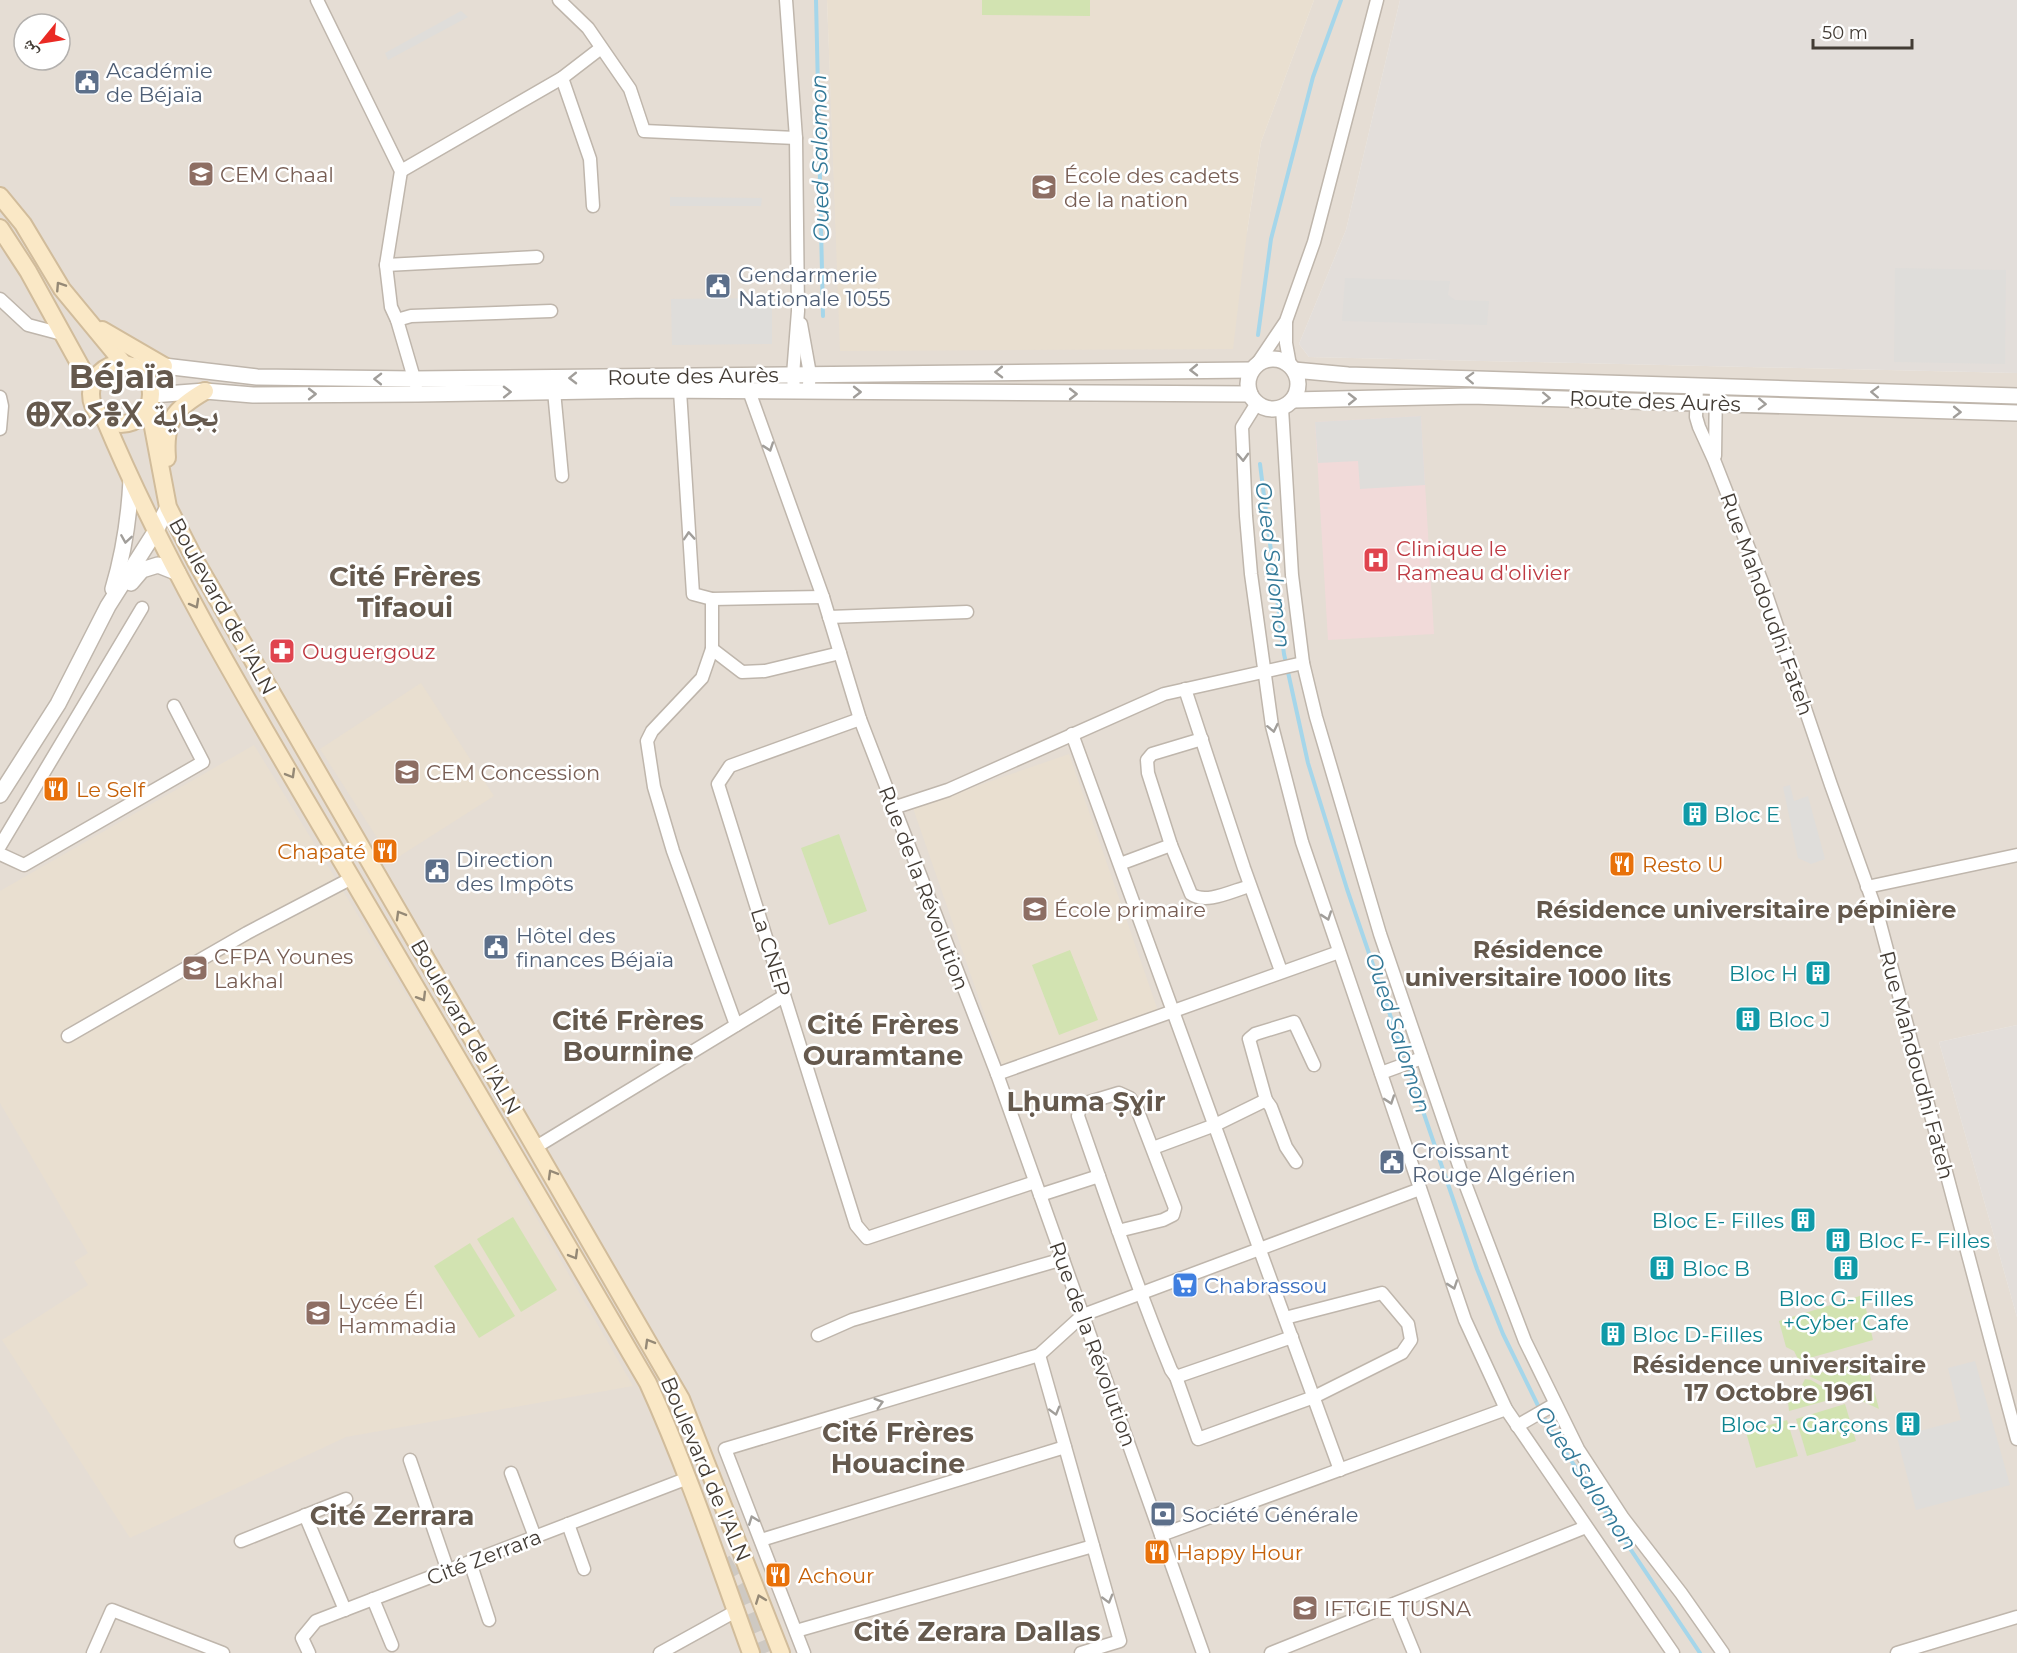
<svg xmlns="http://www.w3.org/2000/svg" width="2017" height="1653" font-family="Montserrat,'Noto Naskh Arabic','Noto Sans Tifinagh',sans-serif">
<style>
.residential{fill:#e5ddd4;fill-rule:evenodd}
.industrial{fill:#e3deda}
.education{fill:#e9dfd0}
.medical{fill:#f1dad9}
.green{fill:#d2e3b1}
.parking{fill:#dfddda}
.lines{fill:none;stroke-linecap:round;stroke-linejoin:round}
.stream{stroke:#a5d6ea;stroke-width:4}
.primary-tunnel{stroke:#cec9c2;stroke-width:20;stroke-dasharray:20 10;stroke-linecap:butt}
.minor-casing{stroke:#bfb6ac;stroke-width:15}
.tertiary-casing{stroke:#bfb6ac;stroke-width:18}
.secondary-casing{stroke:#d1bc9b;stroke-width:20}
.minor{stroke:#fff;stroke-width:12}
.tertiary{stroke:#fff;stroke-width:15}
.secondary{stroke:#fae8c6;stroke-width:16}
.oneway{stroke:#958976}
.oneway2{stroke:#a19e9a}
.labels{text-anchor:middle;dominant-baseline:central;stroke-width:5;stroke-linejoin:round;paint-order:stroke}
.service-label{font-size:21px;fill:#4e5e75;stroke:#fff;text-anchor:start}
.education-label{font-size:21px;fill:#785e54;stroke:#fff;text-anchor:start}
.street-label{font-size:21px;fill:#433c35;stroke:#fff}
.health-label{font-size:21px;fill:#be3a42;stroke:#fff;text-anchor:start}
.food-label{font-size:21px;fill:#c56008;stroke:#fff;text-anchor:start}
.culture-label{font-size:21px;fill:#0d838f;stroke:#fff;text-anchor:start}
.shop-label{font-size:21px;fill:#366cbe;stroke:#fff;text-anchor:start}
.water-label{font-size:22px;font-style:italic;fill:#337998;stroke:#fff}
.quarter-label{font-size:24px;font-weight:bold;fill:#65594d;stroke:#fff}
.district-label{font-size:27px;font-weight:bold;fill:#65594d;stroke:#fff}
.town-label{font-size:33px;font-weight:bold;fill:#65594d;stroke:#fff}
</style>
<rect width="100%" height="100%" fill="#f1ece5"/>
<path class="residential" d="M0,0h827l14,351 406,-119 14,-90 53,-142h86l-54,230 -47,114 10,13 708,16v652l-78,17 78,275v336h-2017zM24,24h36v36h-36z"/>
<g class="industrial">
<polygon points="1400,0 2017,0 2017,373 1309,357 1299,344 1346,230"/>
<polygon points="2017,1025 2017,1317 1939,1042"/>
</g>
<g class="education">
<polygon points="827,0 1314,0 1261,142 1247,232 1233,349 840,351"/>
<polygon points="421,683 494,796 392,861 320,749"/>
<polygon points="254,745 437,1045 633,1386 346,1437 130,1538 2,1340 88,1285 74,1262 88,1253 0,1103 0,891"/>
<polygon points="1069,754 1158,1011 1002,1065 913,808"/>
</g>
<polygon class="medical" points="1421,416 1434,634 1328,640 1315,422"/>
<g class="green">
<polygon points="982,0 1090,0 1090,16 982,15"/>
<polygon points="839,834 867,911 829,925 801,848"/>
<polygon points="1070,950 1098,1020 1059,1035 1032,965"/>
<polygon points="513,1217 557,1290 521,1312 477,1239"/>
<polygon points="470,1243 515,1316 479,1338 434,1266"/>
<polygon points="1863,1295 1873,1340 1799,1361 1794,1351 1786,1347 1779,1321"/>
<polygon points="1866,1360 1879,1409 1809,1376"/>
<polygon points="1805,1379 1811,1380 1840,1397 1789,1411 1788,1402 1797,1395"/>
<polygon points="1845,1404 1856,1441 1807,1456 1796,1419"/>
<polygon points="1787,1420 1798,1456 1756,1468 1746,1432"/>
</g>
<g class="parking">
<polygon points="461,11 468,17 388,60 385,53"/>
<polygon points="670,197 762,198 761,206 670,206"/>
<polygon points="1895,268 2006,270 2005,364 1894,362"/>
<polygon points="1345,278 1450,281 1448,295 1455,300 1489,301 1487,325 1342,321"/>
<polygon points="772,298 772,344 672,345 671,299"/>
<polygon points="1421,416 1425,485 1360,489 1358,461 1318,463 1315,422"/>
<polygon points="1790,785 1794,801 1808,796 1825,859 1811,864 1798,858 1783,787"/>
<polygon points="1975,1361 2010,1485 1916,1510 1897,1437 1961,1420 1948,1368"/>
</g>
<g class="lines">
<g class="stream">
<polyline points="816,0 823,316"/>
<polyline points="1258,335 1271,239 1313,77 1341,0"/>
<polyline points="1260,464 1284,654 1308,763 1347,889 1477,1269 1503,1334 1548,1426 1700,1653"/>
</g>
<polyline class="primary-tunnel" points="721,1561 739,1591 765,1653"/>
<g class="minor-casing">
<g id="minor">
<polyline points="317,0 401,171 386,265 391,307 397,320 416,385"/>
<polyline points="559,0 588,28 630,89 644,131 796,138"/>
<polyline points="786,0 796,138 798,311 793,375 794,391"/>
<polyline points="562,78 590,159 593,206"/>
<polyline points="401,171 562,78 601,48"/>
<polyline points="386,265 537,257"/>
<polyline points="0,299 28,325 62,334"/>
<polyline points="397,320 411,316 551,311"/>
<polyline points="1286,322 1286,343 1290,365"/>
<polyline points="801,324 810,374 809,384"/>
<polyline points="1257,364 1286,321 1314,242 1377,0"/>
<polyline points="1697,385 1696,417 1699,427 1714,460 1762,582 1831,785 1878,916 2017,1439"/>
<polyline points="554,391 562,476"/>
<polyline points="680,391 693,594 712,599 823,597"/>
<polyline points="749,391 823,597 860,719 997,1074 1203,1653"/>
<polyline points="0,397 2,406 0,429"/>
<polyline points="1257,403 1242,427 1246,516 1251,574 1272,726 1302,842 1465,1320 1506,1409 1673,1653"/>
<polyline points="1282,408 1292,575 1303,663 1316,717 1380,934 1466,1186 1525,1341 1578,1449 1623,1518 1681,1593 1723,1653"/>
<polyline points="1715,456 1716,386"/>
<polyline points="712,599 712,649 702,678 652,731 647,741 654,787 673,851 736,1025"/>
<polyline points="829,617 967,612"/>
<polyline points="712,649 742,672 765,671 840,653"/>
<polyline points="1185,689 1244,868 1281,971"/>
<polyline points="860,719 730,766 718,784 856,1225 867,1238 1035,1182"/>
<polyline points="1072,734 1340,1470"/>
<polyline points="893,808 948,790 1164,694 1303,663"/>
<path d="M1171,845l20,49c15,11 43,-4 59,-8"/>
<polyline points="0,846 142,608"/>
<polyline points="0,854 24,865 203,762 174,706"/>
<polyline points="1120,864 1171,845 1148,773 1147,760 1152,754 1202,739"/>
<polyline points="1867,887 2017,855"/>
<polyline points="68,1036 247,933 352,878"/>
<polyline points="1381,1073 1422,1058"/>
<polyline points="997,1074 1339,952"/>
<polyline points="536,1147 784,996"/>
<polyline points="1153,1148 1215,1125 1266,1100"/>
<polyline points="1296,1162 1286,1147 1271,1107 1266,1100 1249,1039 1255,1034 1294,1022 1314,1065"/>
<polyline points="1040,1195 1099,1176"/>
<path d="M1118,1231l45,-11 10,-5 2,-7 -38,-99 -7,-11 -11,-5 -33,10 -6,4 -2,9c30,86 59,171 93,254l5,7 22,62 116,-42 88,-44 9,-13 -3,-16 -26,-31 -97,25"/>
<polyline points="818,1335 852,1320 1063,1259"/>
<polyline points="1039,1355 1120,1641 1081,1653"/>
<polyline points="1176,1377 1292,1337"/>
<polyline points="1517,1426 1555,1404"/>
<polyline points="410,1460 448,1571"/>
<polyline points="511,1473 535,1537"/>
<polyline points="305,1515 345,1610"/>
<polyline points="568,1524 584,1569"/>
<polyline points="1161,1535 1506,1409"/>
<polyline points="761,1540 1065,1447"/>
<polyline points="241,1541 346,1499"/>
<polyline points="470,1562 489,1620"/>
<polyline points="373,1599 392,1645"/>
<polyline points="1394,1604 1414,1653"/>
<polyline points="796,1631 1093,1546"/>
<polyline points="93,1653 112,1610 223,1653"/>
<polyline points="309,1653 302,1638 316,1621 688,1478"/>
<polyline points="660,1653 736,1611"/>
<polyline points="804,1653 725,1449 1039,1355 1083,1315 1420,1189"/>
<polyline points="1271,1653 1586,1527"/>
<polyline points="1897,1653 2017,1617"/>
</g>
</g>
<g class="tertiary-casing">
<g id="tertiary">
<circle cx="1273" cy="384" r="25"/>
<polyline points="134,366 164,366 257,377 414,379 1252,370"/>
<polyline points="1294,370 1348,375 2017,396"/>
<polyline points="152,395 205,391 253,395 418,394 650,390 1250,394"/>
<polyline points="1293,400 1471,396 2017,413"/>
<polyline points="131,583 142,570 158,565 178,573"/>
<path d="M113,589c11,-37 16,-69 18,-109"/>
<polyline points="0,795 58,704 108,606 155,532 168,507"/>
</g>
</g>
<g class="secondary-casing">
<g id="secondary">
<polyline points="0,196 23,224 62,289 124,364"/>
<polyline points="0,228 28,271 92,387"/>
<polyline points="102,330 164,366"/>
<circle cx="121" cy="394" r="30"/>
<polyline points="149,406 168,507 196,562 681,1399 781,1653"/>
<path d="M105,420c65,155 154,300 239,445 101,172 203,345 304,518 40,88 70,179 103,270"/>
<path d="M167,458c-3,-37 7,-49 38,-67"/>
</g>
</g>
<use href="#minor" class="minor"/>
<use href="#tertiary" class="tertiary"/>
<use href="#secondary" class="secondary"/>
</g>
<defs><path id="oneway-chevron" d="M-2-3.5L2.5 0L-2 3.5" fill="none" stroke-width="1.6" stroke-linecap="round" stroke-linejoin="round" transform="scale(1.5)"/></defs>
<g class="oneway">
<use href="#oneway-chevron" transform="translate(60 286) rotate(-123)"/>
<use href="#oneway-chevron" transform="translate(195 604) rotate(61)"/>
<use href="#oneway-chevron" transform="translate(291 774) rotate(60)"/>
<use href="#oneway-chevron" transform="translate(400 915) rotate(-120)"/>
<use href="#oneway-chevron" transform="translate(422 997) rotate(59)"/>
<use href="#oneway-chevron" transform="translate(552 1174) rotate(-120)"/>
<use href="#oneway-chevron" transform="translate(574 1255) rotate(60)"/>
<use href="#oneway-chevron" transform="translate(649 1343) rotate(-120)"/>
<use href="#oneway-chevron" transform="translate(760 1599) rotate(-111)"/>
</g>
<g class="oneway2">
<use href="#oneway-chevron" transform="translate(1194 370) rotate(179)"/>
<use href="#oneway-chevron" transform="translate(999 372) rotate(179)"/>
<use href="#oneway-chevron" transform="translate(573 378) rotate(179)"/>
<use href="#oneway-chevron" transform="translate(1470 378) rotate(-178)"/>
<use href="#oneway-chevron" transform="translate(378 379) rotate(-179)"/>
<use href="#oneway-chevron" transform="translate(507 392) rotate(-1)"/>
<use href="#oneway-chevron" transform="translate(857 392)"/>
<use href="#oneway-chevron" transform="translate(1875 392) rotate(-178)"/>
<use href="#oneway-chevron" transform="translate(312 394)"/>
<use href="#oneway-chevron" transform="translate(1073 394)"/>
<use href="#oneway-chevron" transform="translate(1546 398) rotate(2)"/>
<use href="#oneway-chevron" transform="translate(1352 399) rotate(-1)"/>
<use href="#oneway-chevron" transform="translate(1762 404) rotate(2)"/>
<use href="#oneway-chevron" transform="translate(1957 412) rotate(1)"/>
<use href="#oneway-chevron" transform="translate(769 447) rotate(71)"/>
<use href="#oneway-chevron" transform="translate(1243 457) rotate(88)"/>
<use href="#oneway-chevron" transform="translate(689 536) rotate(-94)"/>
<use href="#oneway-chevron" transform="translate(126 539) rotate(99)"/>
<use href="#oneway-chevron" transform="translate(1273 728) rotate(78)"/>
<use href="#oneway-chevron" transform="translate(1327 916) rotate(71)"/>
<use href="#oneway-chevron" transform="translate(1390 1100) rotate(71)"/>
<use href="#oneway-chevron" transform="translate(1453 1285) rotate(71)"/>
<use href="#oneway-chevron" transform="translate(879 1403) rotate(-17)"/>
<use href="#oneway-chevron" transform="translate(1055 1411) rotate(74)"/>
<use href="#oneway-chevron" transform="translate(753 1520) rotate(-111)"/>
<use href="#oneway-chevron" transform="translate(1108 1599) rotate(74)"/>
</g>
<defs>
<g id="civic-square" transform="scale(1.35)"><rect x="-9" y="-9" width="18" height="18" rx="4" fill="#5c6f8a" stroke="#fff"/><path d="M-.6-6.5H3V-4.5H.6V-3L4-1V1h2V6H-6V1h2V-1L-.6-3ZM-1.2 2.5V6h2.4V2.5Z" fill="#fff"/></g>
<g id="school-square" transform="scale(1.35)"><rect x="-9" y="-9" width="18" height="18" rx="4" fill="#8d6e63" stroke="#fff"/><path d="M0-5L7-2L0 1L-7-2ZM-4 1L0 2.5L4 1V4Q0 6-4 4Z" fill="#fff"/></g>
<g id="hospital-square" transform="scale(1.35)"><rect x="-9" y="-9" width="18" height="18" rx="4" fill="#e0444e" stroke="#fff"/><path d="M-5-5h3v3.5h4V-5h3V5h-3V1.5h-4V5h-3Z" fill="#fff"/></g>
<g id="pharmacy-square" transform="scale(1.35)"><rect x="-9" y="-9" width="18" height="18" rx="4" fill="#e0444e" stroke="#fff"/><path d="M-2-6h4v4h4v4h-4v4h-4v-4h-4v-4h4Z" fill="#fff"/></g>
<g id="restaurant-square" transform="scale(1.35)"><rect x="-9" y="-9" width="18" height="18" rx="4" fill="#e8710a" stroke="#fff"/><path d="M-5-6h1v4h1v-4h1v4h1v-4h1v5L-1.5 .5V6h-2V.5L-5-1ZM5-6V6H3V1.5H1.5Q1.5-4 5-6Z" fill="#fff"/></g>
<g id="building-square" transform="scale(1.35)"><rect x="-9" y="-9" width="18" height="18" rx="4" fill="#0f9aa8" stroke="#fff"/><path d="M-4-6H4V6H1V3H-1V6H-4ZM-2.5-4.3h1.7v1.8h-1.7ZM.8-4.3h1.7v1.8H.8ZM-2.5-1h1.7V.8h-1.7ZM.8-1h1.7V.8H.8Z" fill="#fff"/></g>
<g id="university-square" transform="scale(1.35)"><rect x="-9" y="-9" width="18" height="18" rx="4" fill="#8d6e63" stroke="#fff"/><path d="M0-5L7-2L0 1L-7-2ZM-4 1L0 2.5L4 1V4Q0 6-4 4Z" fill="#fff"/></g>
<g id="supermarket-square" transform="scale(1.35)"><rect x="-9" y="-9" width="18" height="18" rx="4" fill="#3f7fe0" stroke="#fff"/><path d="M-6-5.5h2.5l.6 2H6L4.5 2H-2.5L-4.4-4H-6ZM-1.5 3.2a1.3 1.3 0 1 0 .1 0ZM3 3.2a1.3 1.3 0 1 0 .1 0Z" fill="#fff"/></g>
<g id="bank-square" transform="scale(1.35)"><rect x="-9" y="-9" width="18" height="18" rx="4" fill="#5c6f8a" stroke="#fff"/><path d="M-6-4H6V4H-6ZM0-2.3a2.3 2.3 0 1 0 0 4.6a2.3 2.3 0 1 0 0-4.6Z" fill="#fff"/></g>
</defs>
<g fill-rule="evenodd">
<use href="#civic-square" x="87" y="82"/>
<use href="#school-square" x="201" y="174"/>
<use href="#school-square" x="1044" y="187"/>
<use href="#civic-square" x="718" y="286"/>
<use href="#hospital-square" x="1376" y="560"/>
<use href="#pharmacy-square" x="282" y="651"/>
<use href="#school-square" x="407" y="772"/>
<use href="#restaurant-square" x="56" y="789"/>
<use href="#building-square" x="1695" y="814"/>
<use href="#restaurant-square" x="385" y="851"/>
<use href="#restaurant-square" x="1622" y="864"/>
<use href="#civic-square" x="437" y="871"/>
<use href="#school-square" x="1035" y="909"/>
<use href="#civic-square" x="496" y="947"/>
<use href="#university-square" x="195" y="968"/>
<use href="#building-square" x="1818" y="973"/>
<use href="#building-square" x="1748" y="1019"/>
<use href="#civic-square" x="1392" y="1162"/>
<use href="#building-square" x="1803" y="1220"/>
<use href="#building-square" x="1838" y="1240"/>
<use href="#building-square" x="1662" y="1268"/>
<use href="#building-square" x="1846" y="1268"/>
<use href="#supermarket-square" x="1185" y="1285"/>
<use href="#school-square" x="318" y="1313"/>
<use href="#building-square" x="1613" y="1334"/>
<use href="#building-square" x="1908" y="1424"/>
<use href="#bank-square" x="1163" y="1514"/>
<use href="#restaurant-square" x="1157" y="1552"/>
<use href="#restaurant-square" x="778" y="1575"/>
<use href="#school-square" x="1305" y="1608"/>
</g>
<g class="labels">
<g class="service-label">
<text x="106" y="70">Académie<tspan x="106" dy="24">de Béjaïa</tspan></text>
<text x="738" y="274">Gendarmerie<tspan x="738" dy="24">Nationale 1055</tspan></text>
<text x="456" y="859">Direction<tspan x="456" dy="24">des Impôts</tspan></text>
<text x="516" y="935">Hôtel des<tspan x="516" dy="24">finances Béjaïa</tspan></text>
<text x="1412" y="1150">Croissant<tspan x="1412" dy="24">Rouge Algérien</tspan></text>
<text x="1182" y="1514">Société Générale</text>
</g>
<g class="education-label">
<text x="220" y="174">CEM Chaal</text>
<text x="1064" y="175">École des cadets<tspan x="1064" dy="24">de la nation</tspan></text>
<text x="426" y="772">CEM Concession</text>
<text x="1054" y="909">École primaire</text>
<text x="214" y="956">CFPA Younes<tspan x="214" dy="24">Lakhal</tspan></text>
<text x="338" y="1301">Lycée Él<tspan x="338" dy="24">Hammadia</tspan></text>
<text x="1324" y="1608">IFTGIE TUSNA</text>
</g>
<g class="street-label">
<text transform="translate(693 376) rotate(-1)">Route des Aurès</text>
<text transform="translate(1655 401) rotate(2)">Route des Aurès</text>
<text transform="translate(1767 604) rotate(70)">Rue Mahdoudhi Fateh</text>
<text transform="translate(223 606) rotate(61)">Boulevard de l'ALN</text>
<text transform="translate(924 888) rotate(69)">Rue de la Révolution</text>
<text transform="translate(771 952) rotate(73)">La CNEP</text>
<text transform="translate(466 1027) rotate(60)">Boulevard de l'ALN</text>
<text transform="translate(1917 1065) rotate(75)">Rue Mahdoudhi Fateh</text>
<text transform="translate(1093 1344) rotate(70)">Rue de la Révolution</text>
<text transform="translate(706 1469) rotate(67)">Boulevard de l'ALN</text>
<text transform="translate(484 1557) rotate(-21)">Cité Zerrara</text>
</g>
<g class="health-label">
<text x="1396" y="548">Clinique le<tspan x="1396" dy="24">Rameau d'olivier</tspan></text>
<text x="302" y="651">Ouguergouz</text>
</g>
<g class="food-label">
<text x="76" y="789">Le Self</text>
<text x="366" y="851" text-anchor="end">Chapaté</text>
<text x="1642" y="864">Resto U</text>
<text x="1176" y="1552">Happy Hour</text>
<text x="798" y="1575">Achour</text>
</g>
<g class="culture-label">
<text x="1714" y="814">Bloc E</text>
<text x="1798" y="973" text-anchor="end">Bloc H</text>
<text x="1768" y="1019">Bloc J</text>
<text x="1784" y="1220" text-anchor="end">Bloc E- Filles</text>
<text x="1858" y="1240">Bloc F- Filles</text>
<text x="1682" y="1268">Bloc B</text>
<text x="1846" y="1298" text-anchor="middle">Bloc G- Filles<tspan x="1846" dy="24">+Cyber Cafe</tspan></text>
<text x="1632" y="1334">Bloc D-Filles</text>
<text x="1888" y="1424" text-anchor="end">Bloc J - Garçons</text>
</g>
<g class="shop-label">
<text x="1204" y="1285">Chabrassou</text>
</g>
<g class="water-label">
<text transform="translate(820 158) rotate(-91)">Oued Salomon</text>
<text transform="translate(1273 565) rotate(83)">Oued Salomon</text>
<text transform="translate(1398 1033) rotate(72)">Oued Salomon</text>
<text transform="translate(1586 1478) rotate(57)">Oued Salomon</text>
</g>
<g class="quarter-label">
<text x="1746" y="909">Résidence universitaire pépinière</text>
<text x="1538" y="949">Résidence<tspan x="1538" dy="28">universitaire 1000 lits</tspan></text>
<text x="1779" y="1364">Résidence universitaire<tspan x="1779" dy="28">17 Octobre 1961</tspan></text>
</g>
<g class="district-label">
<text x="405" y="576">Cité Frères<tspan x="405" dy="31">Tifaoui</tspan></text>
<text x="628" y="1020">Cité Frères<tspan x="628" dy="31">Bournine</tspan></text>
<text x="883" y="1024">Cité Frères<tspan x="883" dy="31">Ouramtane</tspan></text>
<text x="1086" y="1101">Lḥuma Ṣɣir</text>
<text x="898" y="1432">Cité Frères<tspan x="898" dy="31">Houacine</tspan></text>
<text x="392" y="1515">Cité Zerrara</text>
<text x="977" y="1631">Cité Zerara Dallas</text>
</g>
<g class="town-label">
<text x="122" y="376">Béjaïa<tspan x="122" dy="38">ⴲⴳⴰⵢⴻⵝ بجاية</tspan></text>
</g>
</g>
<g transform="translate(42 42) rotate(240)"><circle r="28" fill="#ffffff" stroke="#b4b1ae" stroke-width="1.5"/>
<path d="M0-4.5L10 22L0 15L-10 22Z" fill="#ea2a24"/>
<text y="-9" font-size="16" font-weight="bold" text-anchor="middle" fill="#433c35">ش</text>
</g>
<path d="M1813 39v9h99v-9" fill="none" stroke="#433c35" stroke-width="3"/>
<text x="1822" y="39" font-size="18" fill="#433c35" stroke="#ffffff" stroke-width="4.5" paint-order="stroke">50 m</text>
</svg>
